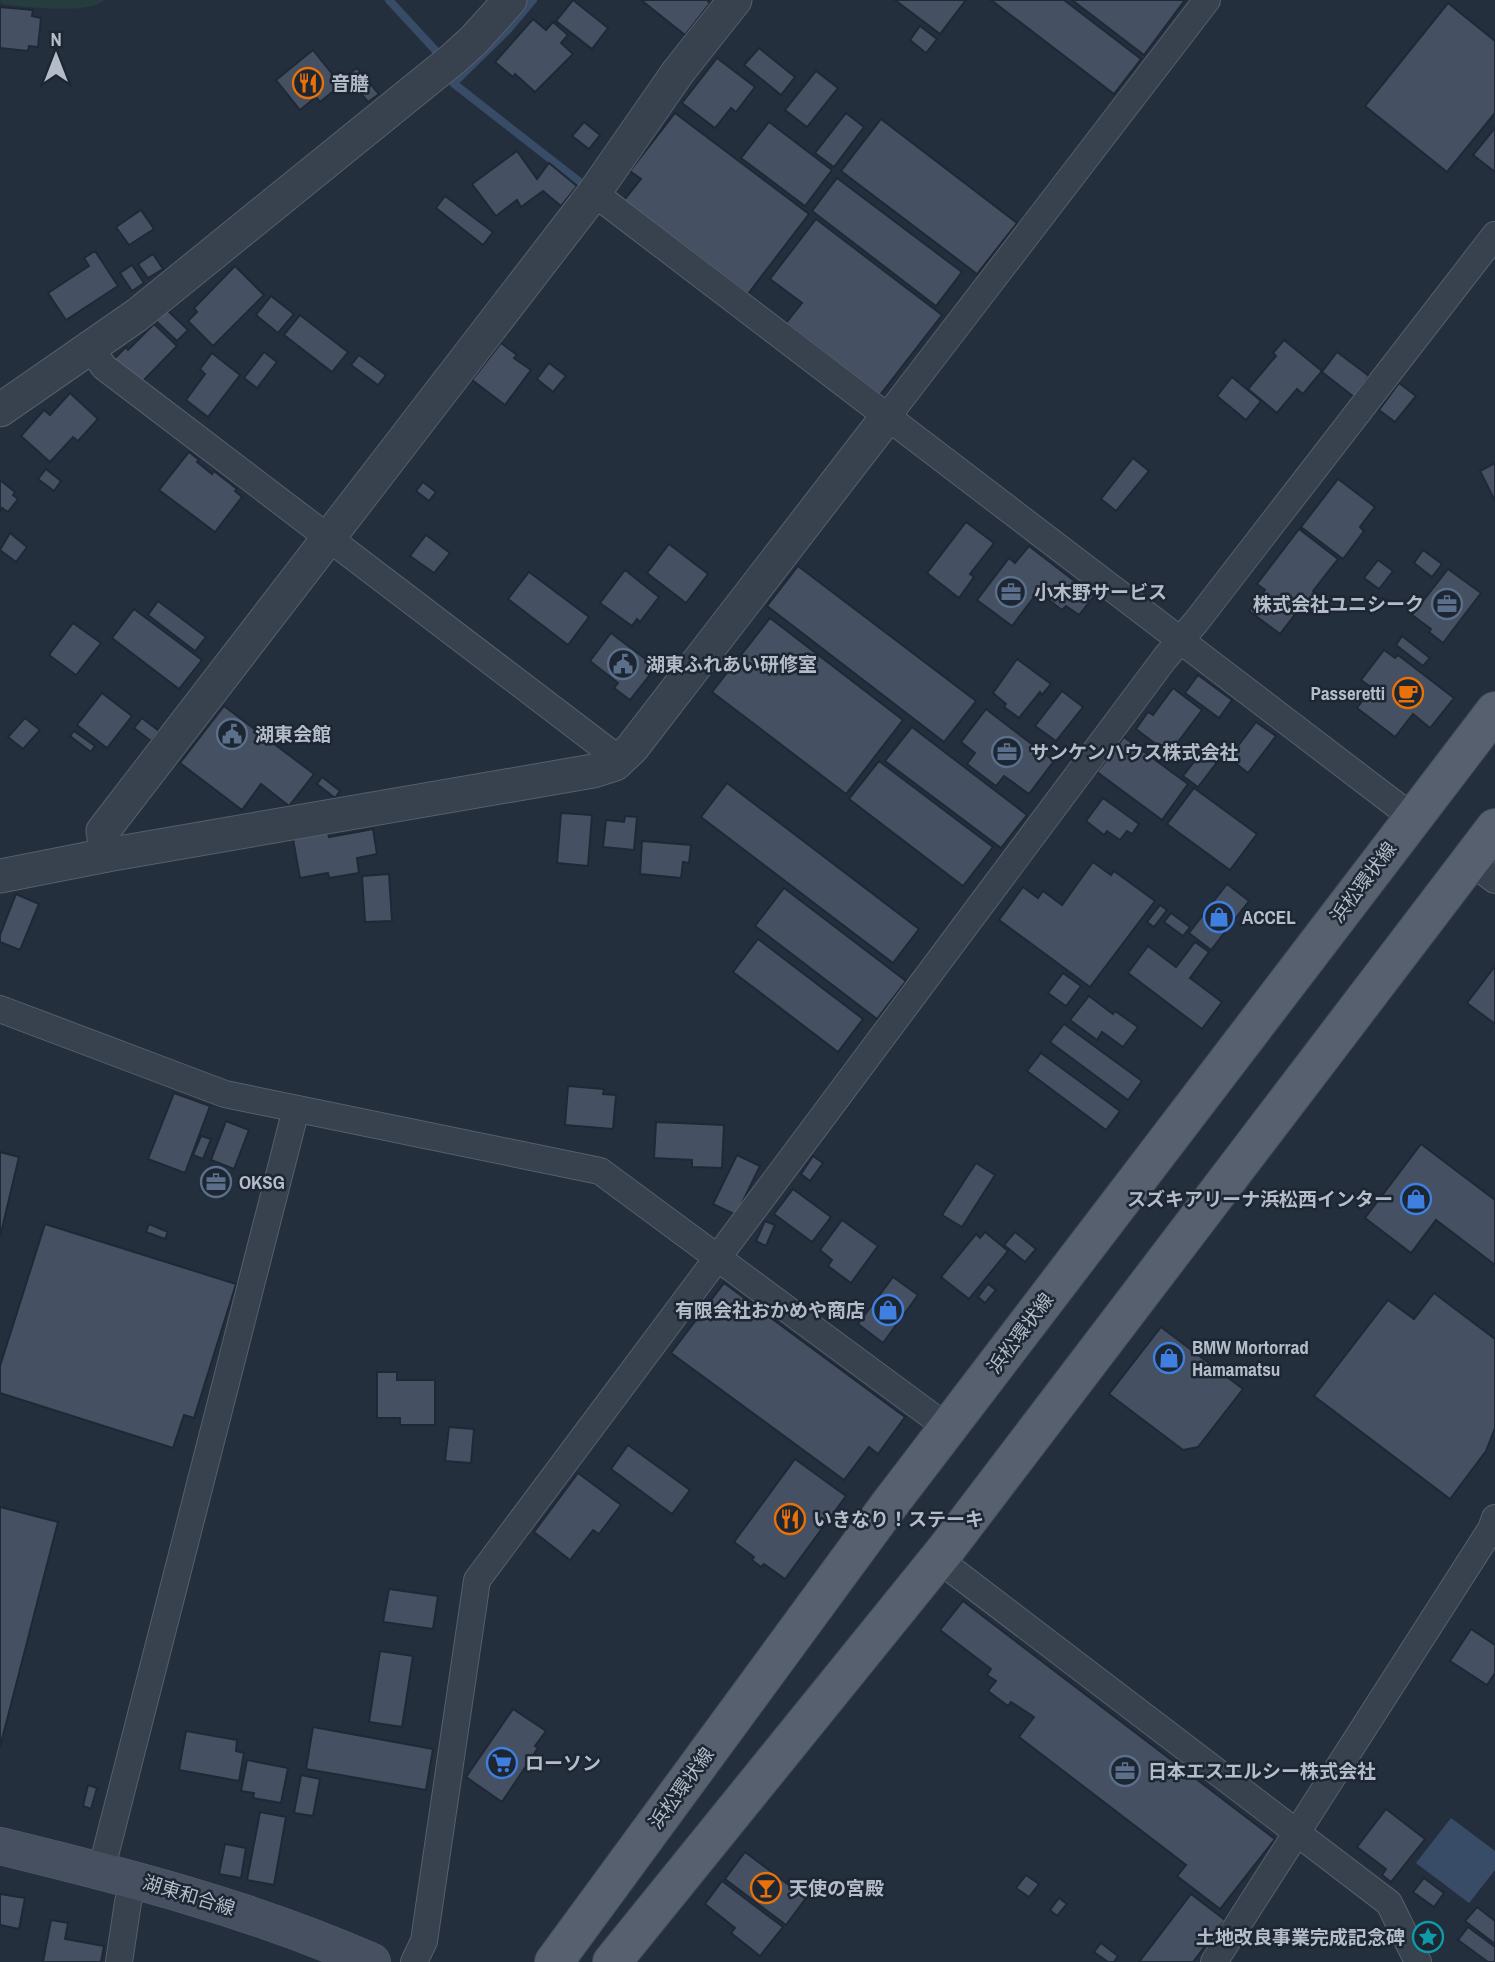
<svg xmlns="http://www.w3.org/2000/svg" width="1495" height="1962" font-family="'Archivo Narrow','Noto Sans JP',sans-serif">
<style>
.green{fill:#263c3f}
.water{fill:#394c67}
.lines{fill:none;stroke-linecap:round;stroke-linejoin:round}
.stream{stroke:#394c67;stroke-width:8}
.building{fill:#455162;stroke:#1f2835;stroke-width:2}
.minor-casing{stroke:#565f6c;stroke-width:28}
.tertiary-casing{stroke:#565f6c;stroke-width:35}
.secondary-casing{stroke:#565f6c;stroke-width:38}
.primary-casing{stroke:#414a57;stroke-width:40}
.minor{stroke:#38414e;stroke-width:26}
.tertiary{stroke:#38414e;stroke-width:33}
.secondary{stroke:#465061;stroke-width:37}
.primary{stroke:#56606e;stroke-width:38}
.labels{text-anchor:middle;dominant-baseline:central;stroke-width:5;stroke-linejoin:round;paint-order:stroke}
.poi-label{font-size:19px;font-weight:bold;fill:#b4bcc9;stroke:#1d2633;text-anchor:start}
.street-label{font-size:19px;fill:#b4bcc9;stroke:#1d2633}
</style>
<rect width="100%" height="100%" fill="#242f3e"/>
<path class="green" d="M0,0h104c-15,15 -80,7 -102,4z"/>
<polygon class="water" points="1451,1818 1495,1851 1495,1870 1469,1903 1416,1863"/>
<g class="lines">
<g class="stream">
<polyline points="389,0 436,51"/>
<polyline points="458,75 460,77 507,31 533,0"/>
<polyline points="460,77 453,83 581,183"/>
</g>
</g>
<g class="building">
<polygon points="573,0 608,28 592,49 556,21"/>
<polygon points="641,0 707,0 710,3 685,35"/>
<polygon points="895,0 966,0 940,34"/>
<polygon points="991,0 1064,0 1141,59 1114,94"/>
<polygon points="1072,0 1185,0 1144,55"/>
<polygon points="1448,3 1495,41 1495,113 1447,172 1365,106"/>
<polygon points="0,7 33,10 32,16 41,18 38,47 29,46 28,51 0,48"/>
<polygon points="533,19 546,30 553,22 568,35 561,43 573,54 535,92 515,74 513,77 495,62"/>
<polygon points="920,26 937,39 926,53 910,40"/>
<polygon points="759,48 795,77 781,95 744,65"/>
<polygon points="313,50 341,85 320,102 316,97 300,110 276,80"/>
<polygon points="717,58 755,87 736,112 731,108 715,128 682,103"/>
<polygon points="357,68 379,94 368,102 346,76"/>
<polygon points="816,71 838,88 807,127 785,110"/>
<polygon points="675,113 809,214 748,294 624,200 641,179 630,171"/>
<polygon points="846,113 864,127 834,167 815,153"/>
<polygon points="881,119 1017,223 977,274 841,171"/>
<polygon points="584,122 600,135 589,149 572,136"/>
<polygon points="769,122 832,170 805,206 741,158"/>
<polygon points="1495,128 1495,172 1473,155"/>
<polygon points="517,151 537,179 549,163 577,186 561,206 543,191 521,207 517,200 496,216 472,184"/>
<polygon points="837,178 962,272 936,306 812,211"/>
<polygon points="445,196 493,232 483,245 436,208"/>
<polygon points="141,210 154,229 129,245 116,227"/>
<polygon points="816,219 942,315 880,395 786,323 802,303 770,279"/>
<polygon points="95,251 118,286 66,320 48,293 89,266 84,258"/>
<polygon points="153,254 163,269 148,278 138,264"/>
<polygon points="132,265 144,283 132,291 120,273"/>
<polygon points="235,266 264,295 213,346 188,321 197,312 194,308"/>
<polygon points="271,296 294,314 278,333 256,315"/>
<polygon points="167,310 188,330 177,341 156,321"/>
<polygon points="300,315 348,352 332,372 284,335"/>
<polygon points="154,324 177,346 139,385 114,359 126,347 128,350"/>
<polygon points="1284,340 1322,371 1303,394 1297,389 1277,413 1248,389 1276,356 1273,353"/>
<polygon points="501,343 517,355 514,358 531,370 505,405 472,380"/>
<polygon points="264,352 277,362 257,388 244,378"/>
<polygon points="1337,352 1369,376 1354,397 1322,372"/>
<polygon points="212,353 240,375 208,417 186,400 205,374 200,369"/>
<polygon points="359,355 386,375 378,385 351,365"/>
<polygon points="549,363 566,376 553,392 537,379"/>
<polygon points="1232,377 1261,401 1246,420 1217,396"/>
<polygon points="1399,383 1416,396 1395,422 1379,410"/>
<polygon points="70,393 98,419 78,441 73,437 50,462 21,436 44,410 50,415"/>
<polygon points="189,452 199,460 197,462 212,474 214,471 237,489 235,491 242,497 215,532 159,490"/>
<polygon points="1133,458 1149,471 1116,511 1101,499"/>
<polygon points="1495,463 1495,501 1480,471"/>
<polygon points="46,469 61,481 54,491 38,479"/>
<polygon points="1338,479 1375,507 1360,527 1364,531 1343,559 1301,527"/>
<polygon points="0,480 15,492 13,495 18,499 8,512 2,508 0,511"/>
<polygon points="423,482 436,492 429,501 416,491"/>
<polygon points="966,522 994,543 970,574 974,577 959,598 927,573"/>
<polygon points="1299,529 1338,559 1313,591 1321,597 1312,609 1304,603 1280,634 1249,611 1265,590 1257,584"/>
<polygon points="10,533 27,547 16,562 0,550"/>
<polygon points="426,535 450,553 434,573 410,556"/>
<polygon points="669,544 708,574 686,603 647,573"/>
<polygon points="1029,546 1094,596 1079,615 1066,606 1062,610 1038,592 1012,626 977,600 1009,558 1015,563"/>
<polygon points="1423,550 1442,564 1432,577 1414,563"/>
<polygon points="1378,560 1393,571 1379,589 1364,578"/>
<polygon points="798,566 976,701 944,742 767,606"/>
<polygon points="1448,569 1481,593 1443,643 1429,632 1431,629 1412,615"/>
<polygon points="625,570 659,597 640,622 637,619 632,626 600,603"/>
<polygon points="529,572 589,617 568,645 508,599"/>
<polygon points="158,601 206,637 195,651 148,615"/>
<polygon points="134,609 202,660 179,689 112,638"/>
<polygon points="770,618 903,720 846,794 712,692"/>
<polygon points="73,623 101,643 76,675 49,655"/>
<polygon points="611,633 656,667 630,700 614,688 618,683 590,661"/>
<polygon points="1402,636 1430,658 1423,666 1396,645"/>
<polygon points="1384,650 1395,658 1398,655 1454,698 1430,728 1413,714 1395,737 1357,708 1372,688 1361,680"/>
<polygon points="1017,659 1051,684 1042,695 1040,692 1019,718 1004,707 1006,704 993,693"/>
<polygon points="1198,675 1232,700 1219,718 1185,693"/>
<polygon points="1173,688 1202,710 1169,754 1136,729 1148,712 1153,715"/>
<polygon points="1062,691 1083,707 1056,741 1035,726"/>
<polygon points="102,693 132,716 107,748 77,725"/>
<polygon points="224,706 314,774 289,806 261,784 242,810 180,763"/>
<polygon points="986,709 1054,761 1029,794 1004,776 996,786 967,764 975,753 961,742"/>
<polygon points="25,718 40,730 23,749 8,737"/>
<polygon points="142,718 159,731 151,741 134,728"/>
<polygon points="1256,722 1276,736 1248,773 1229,758"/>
<polygon points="912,727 1027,815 1001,848 885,761"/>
<polygon points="74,731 95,746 91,752 70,736"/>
<polygon points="1124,737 1188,784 1162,820 1097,772"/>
<polygon points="1207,745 1222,756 1198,787 1183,776"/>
<polygon points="879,761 993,847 963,886 849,799"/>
<polygon points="322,777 340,791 335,798 317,784"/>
<polygon points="727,783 919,929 893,963 701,817"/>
<polygon points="1194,788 1257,834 1230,870 1167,824"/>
<polygon points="1103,798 1139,824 1132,834 1127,831 1120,840 1107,831 1104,835 1086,821"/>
<polygon points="561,813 592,815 588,866 557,863"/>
<polygon points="625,816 637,817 634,850 603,847 606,820 624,822"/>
<polygon points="373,829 377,854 357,858 359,873 329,878 328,873 300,878 293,839 328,833 329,837"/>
<polygon points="642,841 691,845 689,863 683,862 681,878 640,874"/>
<polygon points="1093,862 1111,875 1114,871 1155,901 1090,987 999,920 1023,887 1038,898 1043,891 1062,905"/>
<polygon points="389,874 392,921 365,922 362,876"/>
<polygon points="1227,884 1249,901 1211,950 1189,933"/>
<polygon points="784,888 906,981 877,1019 755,926"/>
<polygon points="16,894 39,904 20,950 0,942 0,935"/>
<polygon points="1160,905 1167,910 1154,927 1147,922"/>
<polygon points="1171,913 1190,927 1183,936 1164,922"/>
<polygon points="758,939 863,1019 838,1052 733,972"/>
<polygon points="1195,942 1209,952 1190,978 1222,1002 1202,1029 1128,973 1148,946 1176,967"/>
<polygon points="1495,966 1495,1024 1467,1003"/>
<polygon points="1063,973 1081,986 1066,1006 1048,993"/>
<polygon points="1089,996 1113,1014 1115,1011 1138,1027 1123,1047 1102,1032 1097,1040 1070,1020"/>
<polygon points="1064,1024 1142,1081 1128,1100 1050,1042"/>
<polygon points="1041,1053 1120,1111 1106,1130 1027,1071"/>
<polygon points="568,1086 604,1089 603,1094 616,1095 613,1129 565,1125"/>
<polygon points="174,1093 210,1106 185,1173 148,1159"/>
<polygon points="226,1121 249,1130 234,1169 211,1160"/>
<polygon points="656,1122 724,1125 722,1168 692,1167 692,1160 654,1158"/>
<polygon points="201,1136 211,1139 203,1159 193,1155"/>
<polygon points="1421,1144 1495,1200 1495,1265 1436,1220 1411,1253 1365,1218"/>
<polygon points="0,1152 19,1157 0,1237"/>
<polygon points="737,1155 760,1166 736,1215 713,1204"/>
<polygon points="813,1156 823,1163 810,1181 801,1174"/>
<polygon points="976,1163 995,1175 962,1227 942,1215"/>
<polygon points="210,1165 232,1173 223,1199 200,1190"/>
<polygon points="793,1189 831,1217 812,1242 774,1214"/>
<polygon points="842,1220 878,1246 851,1283 828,1266 832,1260 820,1250"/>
<polygon points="765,1221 775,1225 766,1246 756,1241"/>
<polygon points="45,1224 236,1284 194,1418 184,1415 173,1448 0,1393 0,1366"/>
<polygon points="149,1224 168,1232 165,1239 146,1232"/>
<polygon points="985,1232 1008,1251 969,1299 941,1277 976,1234 980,1238"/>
<polygon points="1015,1232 1036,1249 1025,1262 1004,1245"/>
<polygon points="893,1277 918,1295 883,1343 858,1324"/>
<polygon points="724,1283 905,1417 878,1454 869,1447 844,1480 671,1353"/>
<polygon points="988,1284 996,1290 985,1303 978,1297"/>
<polygon points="1434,1293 1495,1339 1495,1428 1486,1451 1450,1499 1314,1396 1388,1300 1414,1319"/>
<polygon points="1161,1327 1243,1389 1198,1447 1183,1450 1109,1394"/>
<polygon points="377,1372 397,1372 397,1380 435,1380 435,1425 400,1425 400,1418 377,1418"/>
<polygon points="449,1427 474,1429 471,1463 445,1461"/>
<polygon points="628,1445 690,1490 672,1514 611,1469"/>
<polygon points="795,1459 846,1496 785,1579 764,1564 761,1567 752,1560 754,1557 734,1542"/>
<polygon points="578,1473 621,1505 599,1534 593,1530 570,1560 534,1532"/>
<polygon points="0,1507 58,1522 0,1747"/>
<polygon points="389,1589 438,1596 433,1629 383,1622"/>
<polygon points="963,1601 1275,1839 1220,1909 1177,1876 1186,1865 1019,1737 1034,1717 1011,1702 1008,1706 988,1691 996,1681 987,1675 991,1669 940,1630"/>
<polygon points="1471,1629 1495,1645 1495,1673 1487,1685 1450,1661"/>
<polygon points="380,1651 413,1656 402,1727 369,1722"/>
<polygon points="513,1709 546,1731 535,1746 538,1748 502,1802 466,1777"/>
<polygon points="313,1727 433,1749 426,1790 306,1769"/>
<polygon points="186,1731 237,1740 236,1751 244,1753 239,1781 179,1770"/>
<polygon points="247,1760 288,1768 281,1803 253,1798 254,1793 241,1791"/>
<polygon points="301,1775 320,1779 313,1816 294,1813"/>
<polygon points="88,1785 97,1788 91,1809 83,1806"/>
<polygon points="1386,1809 1425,1839 1391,1882 1382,1875 1386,1869 1357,1847"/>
<polygon points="260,1812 286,1817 274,1885 247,1880"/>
<polygon points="225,1844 246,1848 241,1878 219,1874"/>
<polygon points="745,1852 806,1898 786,1925 725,1879"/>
<polygon points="1026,1875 1039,1884 1029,1897 1016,1888"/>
<polygon points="1424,1878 1444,1893 1434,1907 1413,1892"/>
<polygon points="722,1881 783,1927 760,1956 731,1933 735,1928 705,1904"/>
<polygon points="0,1894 25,1898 19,1929 0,1925"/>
<polygon points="1191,1894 1225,1920 1193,1962 1139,1962"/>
<polygon points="1059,1898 1067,1904 1057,1916 1050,1910"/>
<polygon points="1477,1907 1495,1921 1495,1944 1465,1921"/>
<polygon points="51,1920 68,1923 65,1939 104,1946 101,1962 43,1962"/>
<polygon points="1468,1927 1495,1947 1495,1962 1488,1962 1458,1940"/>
<polygon points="1101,1943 1118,1956 1114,1962 1108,1962 1094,1952"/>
</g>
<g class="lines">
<g class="minor-casing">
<g id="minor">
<polyline points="594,193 1412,817"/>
<polyline points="91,349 104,367 620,760"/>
<polyline points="887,417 1207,0"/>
<polyline points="1470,861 1495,880"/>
<polyline points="0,1009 225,1094 600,1171 948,1428"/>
<polyline points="938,1559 1389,1903 1418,1962"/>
<polyline points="101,1871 296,1109"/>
<polyline points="119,1962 128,1902 135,1879"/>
<polyline points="414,1962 424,1941 477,1580 1165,658 1196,622 1495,235"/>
<polyline points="1214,1962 1491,1529 1495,1518"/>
</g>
</g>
<g class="tertiary-casing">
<g id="tertiary">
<polyline points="0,410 137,315 453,59 474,40 510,0"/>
<polyline points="107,855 103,831 594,193 678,72 735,0"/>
<polyline points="0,876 107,855 593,771 615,764 632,748 887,417"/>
</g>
</g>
<g class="secondary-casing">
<path id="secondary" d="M0,1846c127,31 252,63 372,116"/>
</g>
<g class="primary-casing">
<g id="primary">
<polyline points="554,1962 889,1505 1495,711"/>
<polyline points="612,1962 947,1548 1495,828"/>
</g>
</g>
<use href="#minor" class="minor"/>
<use href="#tertiary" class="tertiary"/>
<use href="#secondary" class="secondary"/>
<use href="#primary" class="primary"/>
</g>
<defs>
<g id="restaurant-ring" transform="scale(1.575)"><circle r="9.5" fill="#1d2633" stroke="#e8710a" stroke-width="1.5"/><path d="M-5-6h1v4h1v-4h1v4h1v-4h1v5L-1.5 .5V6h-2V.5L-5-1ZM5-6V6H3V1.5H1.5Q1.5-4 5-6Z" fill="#e8710a"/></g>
<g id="office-ring" transform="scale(1.575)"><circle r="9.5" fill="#1d2633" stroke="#5c6f8a" stroke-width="1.5"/><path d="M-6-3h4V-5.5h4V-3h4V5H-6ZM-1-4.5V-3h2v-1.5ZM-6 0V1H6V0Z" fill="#5c6f8a"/></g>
<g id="civic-ring" transform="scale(1.575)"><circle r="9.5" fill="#1d2633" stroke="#5c6f8a" stroke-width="1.5"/><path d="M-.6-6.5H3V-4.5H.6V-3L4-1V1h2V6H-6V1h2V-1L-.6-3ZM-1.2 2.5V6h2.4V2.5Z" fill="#5c6f8a"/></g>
<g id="cafe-ring" transform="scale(1.575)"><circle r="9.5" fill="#1d2633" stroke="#e8710a" stroke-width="1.5"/><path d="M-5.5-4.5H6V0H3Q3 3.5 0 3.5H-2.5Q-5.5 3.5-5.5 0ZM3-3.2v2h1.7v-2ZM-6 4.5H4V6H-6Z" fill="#e8710a"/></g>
<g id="shop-ring" transform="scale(1.575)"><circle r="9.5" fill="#1d2633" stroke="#3f7fe0" stroke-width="1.5"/><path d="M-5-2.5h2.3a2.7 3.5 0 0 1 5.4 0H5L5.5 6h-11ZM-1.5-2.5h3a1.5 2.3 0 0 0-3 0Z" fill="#3f7fe0"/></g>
<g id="supermarket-ring" transform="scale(1.575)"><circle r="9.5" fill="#1d2633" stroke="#3f7fe0" stroke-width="1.5"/><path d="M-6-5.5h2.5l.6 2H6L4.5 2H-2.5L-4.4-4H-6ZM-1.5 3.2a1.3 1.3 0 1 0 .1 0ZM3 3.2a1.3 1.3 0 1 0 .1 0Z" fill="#3f7fe0"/></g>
<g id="bar-ring" transform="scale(1.575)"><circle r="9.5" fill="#1d2633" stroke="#e8710a" stroke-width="1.5"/><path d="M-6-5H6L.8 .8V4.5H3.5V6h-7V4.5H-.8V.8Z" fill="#e8710a"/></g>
<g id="sight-ring" transform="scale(1.575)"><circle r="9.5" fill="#1d2633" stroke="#0f9aa8" stroke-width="1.5"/><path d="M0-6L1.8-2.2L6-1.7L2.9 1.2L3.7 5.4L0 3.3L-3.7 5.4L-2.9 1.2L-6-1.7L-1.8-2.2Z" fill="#0f9aa8"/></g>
</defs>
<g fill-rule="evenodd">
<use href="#restaurant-ring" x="308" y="83"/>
<use href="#office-ring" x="1011" y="592"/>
<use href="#office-ring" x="1447" y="604"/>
<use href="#civic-ring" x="623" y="664"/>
<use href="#cafe-ring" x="1408" y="693"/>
<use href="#civic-ring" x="232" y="734"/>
<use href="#office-ring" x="1007" y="752"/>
<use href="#shop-ring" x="1219" y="917"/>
<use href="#office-ring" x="216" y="1182"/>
<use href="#shop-ring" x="1416" y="1199"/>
<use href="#shop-ring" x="888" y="1310"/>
<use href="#shop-ring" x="1169" y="1358"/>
<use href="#restaurant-ring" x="790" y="1519"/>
<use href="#supermarket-ring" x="502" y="1763"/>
<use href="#office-ring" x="1125" y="1771"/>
<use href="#bar-ring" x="766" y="1888"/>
<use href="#sight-ring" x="1428" y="1937"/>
</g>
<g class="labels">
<g class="poi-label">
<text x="331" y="83">音膳</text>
<text x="1034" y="592">小木野サービス</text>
<text x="1424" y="604" text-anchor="end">株式会社ユニシーク</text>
<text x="646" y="664">湖東ふれあい研修室</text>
<text x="1385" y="693" text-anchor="end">Passeretti</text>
<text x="255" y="734">湖東会館</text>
<text x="1030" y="752">サンケンハウス株式会社</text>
<text x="1242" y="917">ACCEL</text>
<text x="239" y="1182">OKSG</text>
<text x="1393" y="1199" text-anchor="end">スズキアリーナ浜松西インター</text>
<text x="865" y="1310" text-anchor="end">有限会社おかめや商店</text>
<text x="1192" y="1347">BMW Mortorrad<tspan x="1192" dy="22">Hamamatsu</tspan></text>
<text x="813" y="1519">いきなり！ステーキ</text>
<text x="525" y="1763">ローソン</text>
<text x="1148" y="1771">日本エスエルシー株式会社</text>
<text x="789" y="1888">天使の宮殿</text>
<text x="1405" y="1937" text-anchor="end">土地改良事業完成記念碑</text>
</g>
<g class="street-label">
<text transform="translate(1363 882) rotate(-53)">浜松環状線</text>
<text transform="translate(1020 1333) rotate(-53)">浜松環状線</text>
<text transform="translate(681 1788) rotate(-54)">浜松環状線</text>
<text transform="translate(189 1895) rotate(17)">湖東和合線</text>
</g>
</g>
<g transform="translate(56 56)" stroke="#1d2633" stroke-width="5" paint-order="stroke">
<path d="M0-5L12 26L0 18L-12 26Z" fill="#b4bcc9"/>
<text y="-10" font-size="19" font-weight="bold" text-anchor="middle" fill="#b4bcc9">N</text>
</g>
</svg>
